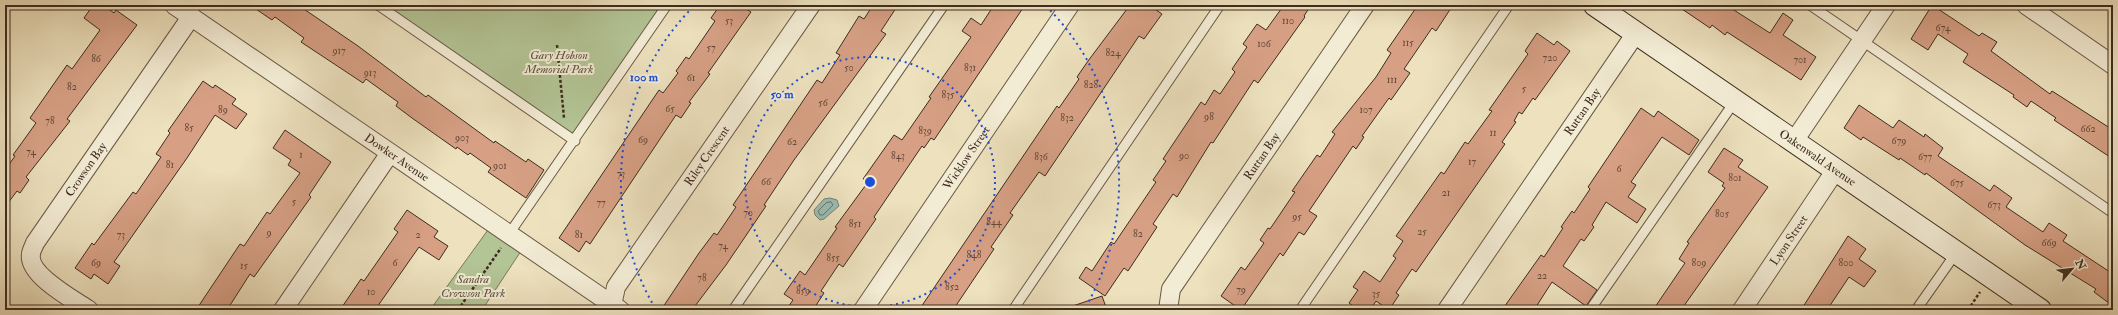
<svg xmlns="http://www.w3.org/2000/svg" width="2118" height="315" font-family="'IM FELL Double Pica',serif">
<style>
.green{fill:#b3c495;stroke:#78785a}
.water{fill:#99bdb4;stroke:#758378}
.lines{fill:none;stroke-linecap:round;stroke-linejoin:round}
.shore{stroke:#6c7469;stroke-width:1}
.building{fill:#d7a085;stroke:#3e2c1e}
.lane-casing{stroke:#6a5946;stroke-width:11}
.street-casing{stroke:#6a5946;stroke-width:20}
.secondary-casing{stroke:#3e2c1e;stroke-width:24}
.path{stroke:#3e2c1e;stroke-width:2.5;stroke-dasharray:3 2;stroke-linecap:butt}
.lane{stroke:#f3ecd5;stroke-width:9}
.street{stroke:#f3ecd5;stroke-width:18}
.secondary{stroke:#f3ecd5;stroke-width:22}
.ring{fill:none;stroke:#1d4ed8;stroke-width:2;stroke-dasharray:2 4}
.labels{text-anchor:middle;stroke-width:4;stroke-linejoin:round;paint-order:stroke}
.number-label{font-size:10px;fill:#644938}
.park-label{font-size:12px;font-style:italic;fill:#5b523c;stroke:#f3ecd5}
.street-label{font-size:12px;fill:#3e2c1e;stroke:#f3ecd5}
.centre{fill:#1d4ed8;stroke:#f3ecd5;stroke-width:2}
.ring-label{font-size:12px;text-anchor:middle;font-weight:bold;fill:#1d4ed8;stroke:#f3ecd5;stroke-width:4;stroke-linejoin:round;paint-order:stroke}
</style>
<rect width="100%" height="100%" fill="#ede1be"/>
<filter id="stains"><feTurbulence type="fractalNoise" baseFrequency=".005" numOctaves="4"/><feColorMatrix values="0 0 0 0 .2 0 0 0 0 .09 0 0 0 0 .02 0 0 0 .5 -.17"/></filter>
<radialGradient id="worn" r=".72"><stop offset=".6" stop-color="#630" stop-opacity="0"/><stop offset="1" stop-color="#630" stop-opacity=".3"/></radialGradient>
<path class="green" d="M378,5H667L575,141Z
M493,223L525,245L482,310H430Z"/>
<path class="water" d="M830,198L837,200L839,206L824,219L820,220L815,215L814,210L824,199Z"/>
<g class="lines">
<path class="shore" d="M831,202L833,205L823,215H820L818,211L826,203Z"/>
</g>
<path class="building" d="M93,5H103L114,13L116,10L137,25L67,119L70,121L26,177L29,180L20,193L17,191L5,207V170L15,156L13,155L36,123L30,118L67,65L72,69L100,30L84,18Z
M250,5H298L358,46L426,97L428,95L494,143L495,141L526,162L528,159L544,170L526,198L488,172L491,168L470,153L468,155L457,147L456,149L412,118L396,106L398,102L377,87L366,79L363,83L301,42L304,38L275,17L272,20Z
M720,5H740L751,12L708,73L710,74L689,102L691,103L681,118L676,115L590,244L586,241L579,252L559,238L659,90L663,93L678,73L676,71L686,57L689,59L715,21L711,18Z
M873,5H898L881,31L886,34L794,160L764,205L766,206L726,265L692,310H661L699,253L714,233L717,235L736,207L733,205L817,80L822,83L840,55L836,53L859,16L864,19Z
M994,5H1025L934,140L931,138L924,148L922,146L874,217L876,219L843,267L839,264L821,291L824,293L813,310H786L793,300L784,294L800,271L805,275L837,228L835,227L868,182L863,179L894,135L902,140L931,98L929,97L971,37L962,31L971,18L981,25Z
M1130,5H1149L1162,14L1144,39L1139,36L1045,176L1039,172L1010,213L1013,215L991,247L994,249L953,310H919L1057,106L1059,108L1079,79L1077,77L1088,61Z
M1284,5H1311L1304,16L1305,17L1258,83L1254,80L1213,143L1211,142L1177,197L1173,194L1153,224L1157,227L1128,271L1124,268L1105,296L1079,278L1086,267L1092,271L1111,242L1114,244L1156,182L1153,180L1166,161L1163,159L1201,102L1205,105L1214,90L1220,94L1235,72L1232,69L1247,47L1243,44L1257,24L1266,30Z
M1418,5H1453L1436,31L1432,28L1404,69L1410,73L1391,100L1389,98L1362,136L1364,137L1356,149L1353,146L1309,211L1317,216L1304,235L1299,232L1283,256L1280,253L1241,310L1221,296L1241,267L1245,270L1264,243L1260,240L1268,228L1270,229L1295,192L1292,191L1317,155L1320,157L1335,134L1332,132L1376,77L1391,53L1387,50Z
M1676,5H1726L1770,33L1783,13L1793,20L1783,35L1816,57L1801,80L1727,32L1725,35L1712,25L1710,28Z
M1932,5L1979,36L1982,33L1997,42L1991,51L2050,94L2052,91L2113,130V159L2054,120L2056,118L2031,101L2027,107L2013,97L2014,95L1963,62L1968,54L1938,34L1928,50L1911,39Z
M1537,33L1554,45L1557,41L1570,51L1535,100L1533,98L1522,114L1519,112L1514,121L1516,122L1502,142L1505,144L1416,272L1412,269L1396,293L1399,295L1389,310L1376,301L1370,310H1358L1349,303L1358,290L1353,287L1364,271L1380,282L1396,258L1393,256L1403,241L1396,236L1441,172L1444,174L1465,142L1468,144L1492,111L1489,110L1528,54L1525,51Z
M203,81L213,88L215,85L236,99L232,104L247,114L236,129L215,115L187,158L114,262L120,266L108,284L94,274L91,279L75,268L92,243L94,245L133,192L136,194L153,169L161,157L156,154L170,133L168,131Z
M1859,105L1893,128L1899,120L1924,137L1925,134L1943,148L1938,156L1990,191L1994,185L2012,198L2006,207L2043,232L2049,223L2067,235L2063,241L2113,274V306L2094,292L2096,289L2025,245L1926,173L1925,175L1900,158L1899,160L1863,137L1861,140L1844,128Z
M1641,108L1654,117L1658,111L1699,140L1689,155L1662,137L1631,182L1636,185L1628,197L1646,209L1637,223L1606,202L1592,225L1594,227L1584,241L1581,239L1563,266L1597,290L1586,306L1552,282L1534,310H1502L1541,255L1544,257L1563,228L1561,227L1572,211L1574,213L1590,189L1588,187Z
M285,130L331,162L309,195L311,197L254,277L250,274L227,310H196L240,244L244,246L267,212L270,214L300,173L288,165L291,160L273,148Z
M1724,148L1743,160L1738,167L1768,187L1681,310H1653L1685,263L1679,259L1689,243L1687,242L1725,188L1722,186L1724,183L1708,172Z
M407,210L438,231L434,237L448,246L439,260L419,247L375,310H340L361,279L364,281L398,232L394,229Z
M1848,236L1866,249L1859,259L1876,271L1864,287L1849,277L1827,310H1801Z
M1102,296L1107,310H1067V308Z"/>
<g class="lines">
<defs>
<path id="lane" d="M378,5L575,141
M1810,5L2113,213
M509,234L667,5
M733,310L944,5
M1013,310L1220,5
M1300,310L1509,5
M1590,310L1735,101
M1916,310L1956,253"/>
<g id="street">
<path id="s1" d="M174,5L620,310"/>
<path d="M2026,5L2113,65"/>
<path d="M1794,141L1886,5"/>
<path id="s2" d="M89,310C74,300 27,275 31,254C31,251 34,246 35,243L191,17"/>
<path d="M283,310L390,153"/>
<path id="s3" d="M611,310L616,287L811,5"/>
<path id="s4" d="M863,310L1070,5"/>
<path id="s5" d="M1168,310L1171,289L1365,5"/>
<path id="s6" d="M1447,310L1636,33"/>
<path id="s7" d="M1742,310L1835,171"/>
</g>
<g id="secondary">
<path id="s8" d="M1595,5L2040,310"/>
</g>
</defs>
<use href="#lane" class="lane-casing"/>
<use href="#street" class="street-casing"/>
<use href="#secondary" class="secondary-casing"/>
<path class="path" d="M557,45L564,118
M458,310L501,248
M1968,310L1980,292"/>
<use href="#lane" class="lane"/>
<use href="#street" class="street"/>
<use href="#secondary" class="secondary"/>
</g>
<g class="ring">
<circle cx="870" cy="182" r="125"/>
<path d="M655 308A249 249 0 0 1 694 6M1046 6A249 249 0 0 1 1085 308"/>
</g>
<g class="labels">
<g class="number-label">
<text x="729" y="24">53</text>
<text x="1288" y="24">110</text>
<text x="1943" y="31">674</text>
<text x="1408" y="46">115</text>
<text x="1264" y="47">106</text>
<text x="711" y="51">57</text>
<text x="339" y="54">917</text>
<text x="1113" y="56">824</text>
<text x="1550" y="61">720</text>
<text x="96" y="62">86</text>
<text x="1800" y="63">701</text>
<text x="849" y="71">50</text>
<text x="970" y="71">831</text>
<text x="370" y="76">913</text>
<text x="691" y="81">61</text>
<text x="1392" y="83">111</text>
<text x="1091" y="88">828</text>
<text x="72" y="90">82</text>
<text x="1524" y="92">5</text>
<text x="948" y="98">835</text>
<text x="823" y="106">56</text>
<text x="670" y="112">65</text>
<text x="223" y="113">89</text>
<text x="1366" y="113">107</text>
<text x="1209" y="120">98</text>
<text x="1067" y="121">832</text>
<text x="50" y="124">78</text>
<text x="189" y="131">85</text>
<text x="2088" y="132">662</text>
<text x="925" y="134">839</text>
<text x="1493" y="136">11</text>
<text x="462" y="141">903</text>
<text x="643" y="143">69</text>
<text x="1899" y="144">679</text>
<text x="792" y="145">62</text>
<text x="31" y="155">74</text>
<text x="301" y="158">1</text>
<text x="898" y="159">843</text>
<text x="1184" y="159">90</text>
<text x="1041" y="160">836</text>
<text x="1925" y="160">677</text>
<text x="1472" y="165">17</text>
<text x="170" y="168">81</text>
<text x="500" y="169">901</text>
<text x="1619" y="172">6</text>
<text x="621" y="177">73</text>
<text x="1735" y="181">801</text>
<text x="766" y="185">66</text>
<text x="1957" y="186">675</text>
<text x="1446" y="196">21</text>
<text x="294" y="205">5</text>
<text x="601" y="206">77</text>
<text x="1994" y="208">673</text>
<text x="748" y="216">70</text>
<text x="1722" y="217">805</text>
<text x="1297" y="220">95</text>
<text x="994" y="225">844</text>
<text x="855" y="227">851</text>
<text x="1422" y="235">25</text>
<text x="269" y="236">9</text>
<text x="1138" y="237">82</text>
<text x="121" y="238">73</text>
<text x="418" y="238">2</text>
<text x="579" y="238">81</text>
<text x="2049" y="246">669</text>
<text x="723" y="249">74</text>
<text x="974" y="258">848</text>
<text x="833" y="261">855</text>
<text x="96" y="266">69</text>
<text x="395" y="266">6</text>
<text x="1699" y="266">809</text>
<text x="1846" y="266">800</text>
<text x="244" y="269">15</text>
<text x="1542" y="279">22</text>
<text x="702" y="281">78</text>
<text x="952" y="290">852</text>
<text x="1241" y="293">79</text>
<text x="803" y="294">859</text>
<text x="371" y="295">10</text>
<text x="1376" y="297">35</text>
</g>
<g class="park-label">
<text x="559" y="59">Gary Hobson<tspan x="559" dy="14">Memorial Park</tspan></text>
<text x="473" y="283">Sandra<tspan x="473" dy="14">Crowson Park</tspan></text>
</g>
<g class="street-label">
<text dy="4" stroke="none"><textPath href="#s6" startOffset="240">Ruttan Bay</textPath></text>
<text dy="4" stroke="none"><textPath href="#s3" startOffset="183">Riley Crescent</textPath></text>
<text dy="4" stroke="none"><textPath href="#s5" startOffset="182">Ruttan Bay</textPath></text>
<text dy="4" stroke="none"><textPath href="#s1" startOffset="270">Dowker Avenue</textPath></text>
<text dy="4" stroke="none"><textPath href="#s4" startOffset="184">Wicklow Street</textPath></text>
<text dy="4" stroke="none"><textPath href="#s8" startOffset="270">Oakenwald Avenue</textPath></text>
<text dy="4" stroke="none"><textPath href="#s2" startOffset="185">Crowson Bay</textPath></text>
<text dy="4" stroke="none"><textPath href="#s7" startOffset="84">Lyon Street</textPath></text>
</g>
</g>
<circle cx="870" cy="182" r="6" class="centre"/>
<g class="ring-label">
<text x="644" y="81">100 m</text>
<text x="782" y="98">50 m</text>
</g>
<rect width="2118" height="315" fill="none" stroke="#ede1be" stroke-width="20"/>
<rect x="6" y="6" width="2106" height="303" fill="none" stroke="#3e2c1e" stroke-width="2"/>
<rect x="10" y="10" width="2098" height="295" fill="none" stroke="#3e2c1e"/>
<g transform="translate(2072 269) rotate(62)" stroke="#f3ecd5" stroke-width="3" paint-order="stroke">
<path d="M0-3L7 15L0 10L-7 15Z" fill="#3e2c1e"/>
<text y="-6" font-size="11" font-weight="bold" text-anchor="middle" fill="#3e2c1e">N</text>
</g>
<rect width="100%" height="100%" filter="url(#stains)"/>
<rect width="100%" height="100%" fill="url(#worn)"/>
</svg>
